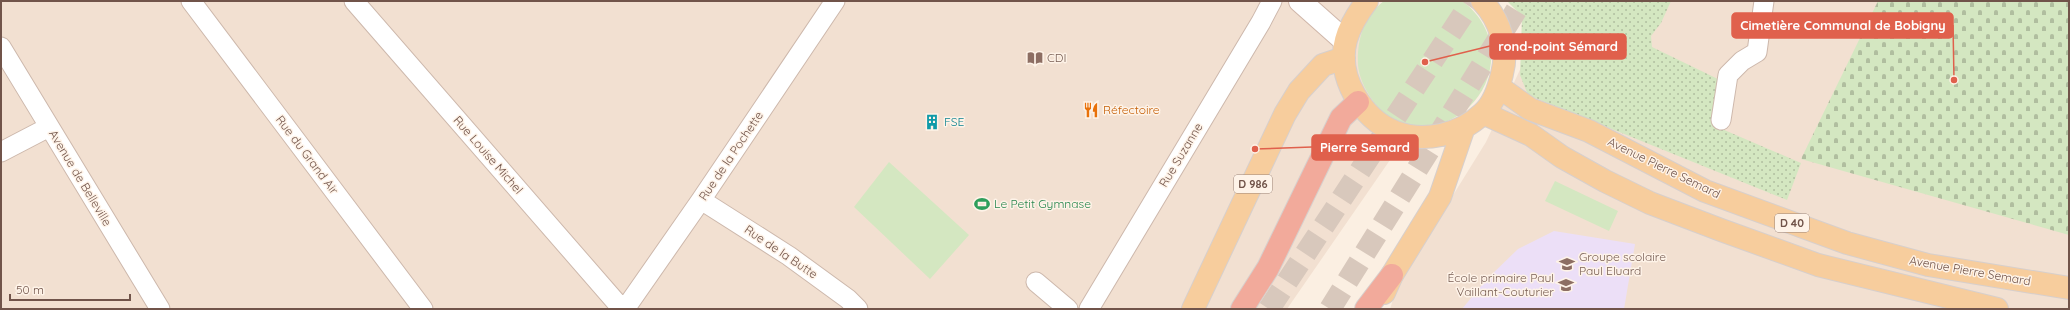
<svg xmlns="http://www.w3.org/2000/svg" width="2070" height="310" font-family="Quicksand,sans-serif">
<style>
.residential{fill:#f2e0d1}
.education{fill:#ecdff7}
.grass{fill:url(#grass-dots)}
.cemetery{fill:url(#cemetery-stones)}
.garden{fill:#d4e7c1}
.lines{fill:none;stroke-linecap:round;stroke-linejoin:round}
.motorway-tunnel{stroke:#d8c8bc;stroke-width:22;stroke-dasharray:22 11;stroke-linecap:butt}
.minor-casing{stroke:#cdb8ac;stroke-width:21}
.secondary-casing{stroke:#d0b7aa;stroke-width:24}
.primary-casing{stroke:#d7cfcc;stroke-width:24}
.motorway-casing{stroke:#d7cfcc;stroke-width:24}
.minor{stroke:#fff;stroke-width:19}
.secondary{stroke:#fff;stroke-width:22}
.primary{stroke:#f7cd9d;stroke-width:22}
.motorway{stroke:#f2aa9b;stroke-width:22}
.labels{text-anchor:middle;stroke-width:3;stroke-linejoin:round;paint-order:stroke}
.shield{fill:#fef3e8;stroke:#9b8479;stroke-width:1}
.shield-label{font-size:11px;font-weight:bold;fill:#71544a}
.education-label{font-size:12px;fill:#785e54;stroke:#fef3e8;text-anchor:start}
.food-label{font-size:12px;fill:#c56008;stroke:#fef3e8;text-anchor:start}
.culture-label{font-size:12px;fill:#0d838f;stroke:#fef3e8;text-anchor:start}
.street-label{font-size:12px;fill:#71544a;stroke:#fef3e8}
.leisure-label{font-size:12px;fill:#27864d;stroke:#fef3e8;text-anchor:start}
.leader{fill:none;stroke:#e0604c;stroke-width:1.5}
.callout-dot{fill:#e0604c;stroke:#fef3e8;stroke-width:1.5}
.callout{fill:#e0604c;stroke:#e0604c;stroke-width:1.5}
.callout-label{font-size:13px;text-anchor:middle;font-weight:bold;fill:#fff}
</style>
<defs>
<pattern id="grass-dots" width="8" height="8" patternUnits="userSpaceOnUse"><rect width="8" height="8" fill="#d4e7c1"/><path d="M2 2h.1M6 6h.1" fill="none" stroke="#b0be9f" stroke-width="1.8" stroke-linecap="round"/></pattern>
<pattern id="cemetery-stones" width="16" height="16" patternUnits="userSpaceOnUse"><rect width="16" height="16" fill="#d4e7c1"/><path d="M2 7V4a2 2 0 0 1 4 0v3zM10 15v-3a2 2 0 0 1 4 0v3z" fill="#b0be9f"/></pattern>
</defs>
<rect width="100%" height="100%" fill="#fbefe2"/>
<path class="residential" d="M1,1H1368L1437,92L1287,309H1Z
M1555,1H2069V309H1390L1398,284L1486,142L1542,23Z"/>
<path class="education" d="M1554,231L1635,244L1624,309H1462L1486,280L1518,249Z"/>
<path class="grass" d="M1507,1H1671L1661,23L1651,36L1652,47L1722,81L1715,126L1801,163L1787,200L1528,95L1520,75L1522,16Z"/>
<path class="cemetery" d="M1878,1H2069V235L1801,159Z"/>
<path class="garden" d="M1384,1H1462C1477,11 1490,31 1491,49C1497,119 1404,159 1368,93C1363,85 1359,75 1358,65C1357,41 1363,16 1384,1Z
M889,162L969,235L930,279L854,207Z
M1555,181L1618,211L1609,231L1545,201Z"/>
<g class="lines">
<path class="motorway-tunnel" d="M1269,309L1472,1
M1330,309L1522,1"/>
<defs>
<path id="minor" d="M191,1L423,309
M354,1L622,309
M1,47L160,309
M1721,120L1728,75L1742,61L1757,52L1764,1
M1,152L49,127
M701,200L789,256L848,299L858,309
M1036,282L1068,309
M625,309L701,200L835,1
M1089,309L1261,22L1272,1"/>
<path id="secondary" d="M1300,1L1345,41"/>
<path id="primary" d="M1367,1C1358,13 1350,25 1346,40C1336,76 1362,119 1395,132C1424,143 1460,135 1482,114C1493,105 1499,87 1502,74C1509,48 1500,20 1482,1
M1499,87L1530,109L1589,131L1705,191L1847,243L1928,265L2069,288
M1483,113L1531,135L1562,157L1605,181L1650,203L1721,230L1818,265L1997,309
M1384,293L1392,275L1440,197L1464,127
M1193,309L1285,114L1299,91L1323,65L1344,58"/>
<path id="motorway" d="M1242,309L1268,268L1341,118L1358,102
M1366,309L1392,275"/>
</defs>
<use href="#minor" class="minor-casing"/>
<use href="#secondary" class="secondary-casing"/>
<use href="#primary" class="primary-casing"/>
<use href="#motorway" class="motorway-casing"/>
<use href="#minor" class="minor"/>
<use href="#secondary" class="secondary"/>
<use href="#primary" class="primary"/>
<use href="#motorway" class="motorway"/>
</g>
<defs>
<symbol id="library-bare" viewBox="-9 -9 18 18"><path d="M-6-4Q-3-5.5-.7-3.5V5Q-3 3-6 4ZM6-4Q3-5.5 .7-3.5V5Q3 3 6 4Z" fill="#8d6e63" stroke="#fef3e8" stroke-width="2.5" paint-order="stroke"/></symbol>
<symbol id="restaurant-bare" viewBox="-9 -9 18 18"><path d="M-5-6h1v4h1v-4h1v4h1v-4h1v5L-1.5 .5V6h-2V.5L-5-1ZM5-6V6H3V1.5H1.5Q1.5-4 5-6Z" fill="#e8710a" stroke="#fef3e8" stroke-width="2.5" paint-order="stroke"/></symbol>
<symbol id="building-bare" viewBox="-9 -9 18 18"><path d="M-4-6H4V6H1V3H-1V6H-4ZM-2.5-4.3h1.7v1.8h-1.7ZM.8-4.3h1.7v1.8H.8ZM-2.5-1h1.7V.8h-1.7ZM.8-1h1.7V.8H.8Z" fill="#0f9aa8" stroke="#fef3e8" stroke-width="2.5" paint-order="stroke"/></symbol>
<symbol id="stadium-bare" viewBox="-9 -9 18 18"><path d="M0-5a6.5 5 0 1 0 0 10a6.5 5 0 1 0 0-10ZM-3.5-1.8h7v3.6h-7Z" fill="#2e9e5b" stroke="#fef3e8" stroke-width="2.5" paint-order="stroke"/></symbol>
<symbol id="school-bare" viewBox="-9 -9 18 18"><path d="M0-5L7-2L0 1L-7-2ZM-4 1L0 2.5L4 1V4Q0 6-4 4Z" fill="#8d6e63" stroke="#fef3e8" stroke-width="2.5" paint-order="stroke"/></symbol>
</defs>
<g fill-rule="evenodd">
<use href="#library-bare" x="1024" y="47" width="22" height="22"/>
<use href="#restaurant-bare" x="1080" y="99" width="22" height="22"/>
<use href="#building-bare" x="921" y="111" width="22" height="22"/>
<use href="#stadium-bare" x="971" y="193" width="22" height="22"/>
<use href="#school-bare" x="1556" y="253" width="22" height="22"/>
<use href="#school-bare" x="1555" y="274" width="22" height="22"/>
</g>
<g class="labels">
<g class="shield">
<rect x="1234" y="175" width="38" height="18" rx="3"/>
<rect x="1775" y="214" width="34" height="18" rx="3"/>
</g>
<g class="shield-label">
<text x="1253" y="188">D 986</text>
<text x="1792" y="227">D 40</text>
</g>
<g class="education-label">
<text x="1047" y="62">CDI</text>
<text x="1579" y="261">Groupe scolaire<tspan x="1579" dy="14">Paul Eluard</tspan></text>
<text x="1554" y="282" text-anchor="end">École primaire Paul<tspan x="1554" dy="14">Vaillant-Couturier</tspan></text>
</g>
<g class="food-label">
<text x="1103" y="114">Réfectoire</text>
</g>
<g class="culture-label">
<text x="944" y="126">FSE</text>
</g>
<g class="street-label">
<text transform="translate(307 155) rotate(53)" y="4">Rue du Grand Air</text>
<text transform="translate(488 155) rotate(49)" y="4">Rue Louise Michel</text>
<text transform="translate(1181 155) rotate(-59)" y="4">Rue Suzanne</text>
<text transform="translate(731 156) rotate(-56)" y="4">Rue de la Pochette</text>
<text transform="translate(1664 168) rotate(26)" y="4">Avenue Pierre Semard</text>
<text transform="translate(80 178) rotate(59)" y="4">Avenue de Belleville</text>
<text transform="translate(781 252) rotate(34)" y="4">Rue de la Butte</text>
<text transform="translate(1970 271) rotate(10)" y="4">Avenue Pierre Semard</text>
</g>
<g class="leisure-label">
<text x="994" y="208">Le Petit Gymnase</text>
</g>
</g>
<path class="leader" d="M1954 80L1953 25M1425 62L1490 46M1255 149L1312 147"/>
<g class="callout-dot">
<circle cx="1954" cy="80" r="4"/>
<circle cx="1425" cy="62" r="4"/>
<circle cx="1255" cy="149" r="4"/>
</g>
<g class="callout">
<rect x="1732" y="13" width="221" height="25" rx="4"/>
<rect x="1490" y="34" width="136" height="25" rx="4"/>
<rect x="1312" y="135" width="106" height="25" rx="4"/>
</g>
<g class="callout-label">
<text x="1843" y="30">Cimetière Communal de Bobigny</text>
<text x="1558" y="51">rond-point Sémard</text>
<text x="1365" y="152">Pierre Semard</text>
</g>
<rect width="2070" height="310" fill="none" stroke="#71544a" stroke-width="4"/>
<path d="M10 294v6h120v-6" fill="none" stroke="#71544a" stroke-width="2"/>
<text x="16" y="294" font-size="12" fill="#71544a" stroke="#fef3e8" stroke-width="3" paint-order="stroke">50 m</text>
</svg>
